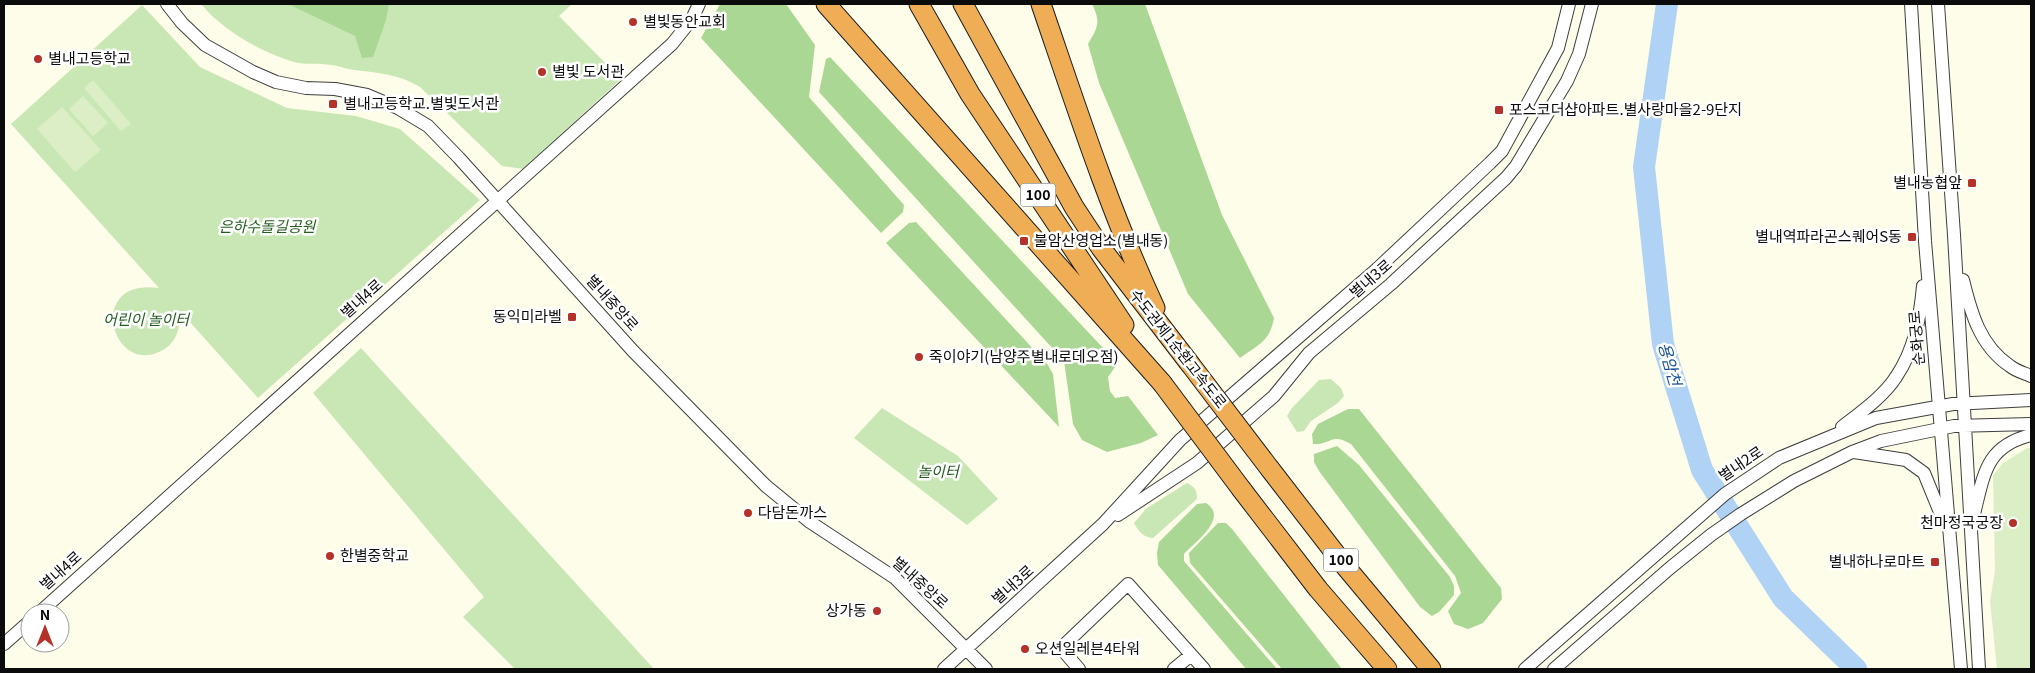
<svg xmlns="http://www.w3.org/2000/svg" width="2035" height="673" font-family="Georgia,'Noto Sans KR',serif">
<style>
.green{fill:#c9e7b5}
.forest{fill:#abd795}
.pitch{fill:#dceec6}
.lines{fill:none;stroke-linecap:round;stroke-linejoin:round}
.river{stroke:#b0d2f4;stroke-width:22}
.minor-casing{stroke:#3e3e3e;stroke-width:14}
.highway-casing{stroke:#1c1c1c;stroke-width:21}
.minor{stroke:#fff;stroke-width:12}
.highway{stroke:#efae56;stroke-width:19}
.highway-bridge-casing{stroke:#1c1c1c;stroke-width:21;stroke-linecap:butt}
.highway-bridge{stroke:#efae56;stroke-width:19}
.poi-dot{fill:#b53228;stroke:#fff;stroke-width:2}
.labels{text-anchor:middle;stroke-width:5;stroke-linejoin:round;paint-order:stroke}
.shield{fill:#fff;stroke:#545454;stroke-width:1}
.shield-label{font-size:14px;font-weight:bold;fill:#0b0b0b}
.poi-label{font-size:15px;fill:#0b0b0b;stroke:#fff;text-anchor:start}
.park-label{font-size:15px;font-style:italic;fill:#245f1e;stroke:#fff}
.street-label{font-size:15px;fill:#0b0b0b;stroke:#fff}
.water-label{font-size:16px;font-style:italic;fill:#195297;stroke:#fff}
</style>
<rect width="100%" height="100%" fill="#fefde9"/>
<path class="green" d="M201,4H572L559,16L621,79L523,169L502,166L420,87C399,74 378,73 354,70C346,69 339,66 332,65C319,63 305,65 294,62C262,53 221,29 201,4Z
M142,5L200,67L287,108L356,116L400,129L480,200L258,398L180,311C180,327 178,341 163,350C112,379 84,277 159,288L11,124Z
M361,348L654,669H515L463,617L484,597L313,393Z
M1331,379L1341,388L1344,396L1338,403L1311,421L1304,431L1297,432L1287,416L1292,408L1319,380Z
M882,408L958,456L998,499L967,525L854,438Z
M1187,483C1195,487 1197,490 1197,499L1153,538C1143,537 1139,532 1134,523L1147,508Z"/>
<path class="forest" d="M288,4H389L386,20L373,57L362,58L355,36Z
M720,4H786L815,45L809,97L904,205L903,212L881,233L701,38Z
M1092,4H1145L1222,215L1274,318C1270,341 1258,345 1240,358L1188,294L1099,83L1088,44C1098,27 1101,22 1092,4Z
M830,57L1104,349L1115,367L1108,377L1110,391L1115,398L1128,396L1158,435L1141,443L1107,452L1082,440L1073,424L1064,361L819,92L826,59Z
M916,222L1048,365L1053,374L1059,427L886,243L909,223Z
M1348,409H1359L1501,588L1502,599L1483,623L1468,629L1454,624L1448,611L1461,593L1455,576L1351,444C1330,432 1332,445 1313,444L1312,434L1318,424Z
M1337,446L1359,465L1450,577L1454,586V595L1439,612L1432,616L1420,607L1319,471L1314,462V454Z
M1206,503C1229,518 1196,541 1184,554V561L1277,669H1246L1158,565L1157,553L1159,542L1197,504Z
M1218,523H1226L1232,529L1342,669H1282L1190,563L1189,553Z"/>
<path class="pitch" d="M93,80L131,124L121,131L84,88Z
M83,96L108,123L93,136L69,109Z
M62,107L101,150L75,172L37,129Z
M2027,448H2031V669H1997L1990,601L1995,571L1993,475L2003,463Z"/>
<g class="lines">
<path class="river" d="M1667,4L1644,167L1663,344L1702,470L1783,598L1856,669"/>
<defs>
<path id="minor" d="M167,4L182,23L205,45L253,72L276,82L306,88L335,89L367,95L398,108L428,126L459,158L633,351L766,486L810,522L895,578L986,669
M1911,4L1925,241L1961,669
M1938,4L1954,235L1979,669
M1963,280C1971,313 1980,346 2010,366C2016,371 2024,373 2031,376
M1842,427C1860,413 1884,396 1896,377C1915,349 1920,318 1923,286
M1854,452L1906,460L1924,473L1944,522
M1974,514C1984,474 1986,446 2031,435
M1118,515L1197,463L1274,396L1309,353L1391,284L1506,178L1516,166L1567,81L1579,54L1592,4
M39,613L672,44L692,19L699,4
M4,644L30,621
M944,669L1103,524L1180,440L1377,269L1490,163L1502,151L1558,48L1569,4
M1079,669L1061,648L1128,584L1204,669
M1174,669L1191,655
M1525,669L1725,494L1779,458L1876,418L1953,404L2031,400
M1554,669L1670,568L1711,535L1741,514L1794,481L1852,452L1881,441L1954,426L2031,424"/>
<path id="highway" d="M826,4L1162,383
M919,4L970,94L1124,325
M963,4L1074,207L1101,248L1190,364
M1041,4C1076,106 1109,209 1155,308
M1270,469L1345,566L1431,669
M1242,490L1318,589L1387,669"/>
</defs>
<use href="#minor" class="minor-casing"/>
<use href="#highway" class="highway-casing"/>
<use href="#minor" class="minor"/>
<use href="#highway" class="highway"/>
<defs>
<path id="highway-bridge" d="M1190,364L1270,469
M1162,383L1242,490"/>
</defs>
<use href="#highway-bridge" class="highway-bridge-casing"/>
<use href="#highway-bridge" class="highway-bridge"/>
</g>
<g class="poi-dot">
<circle cx="633" cy="22" r="5"/>
<circle cx="38" cy="59" r="5"/>
<circle cx="542" cy="72" r="5"/>
<rect x="328" y="99" width="10" height="10" rx="2.5"/>
<rect x="1494" y="105" width="10" height="10" rx="2.5"/>
<rect x="1967" y="178" width="10" height="10" rx="2.5"/>
<rect x="1907" y="232" width="10" height="10" rx="2.5"/>
<rect x="1019" y="236" width="10" height="10" rx="2.5"/>
<rect x="567" y="312" width="10" height="10" rx="2.5"/>
<circle cx="919" cy="357" r="5"/>
<circle cx="748" cy="513" r="5"/>
<circle cx="2013" cy="523" r="5"/>
<circle cx="330" cy="556" r="5"/>
<rect x="1930" y="557" width="10" height="10" rx="2.5"/>
<circle cx="877" cy="611" r="5"/>
<circle cx="1025" cy="649" r="5"/>
</g>
<g class="labels">
<g class="shield">
<rect x="1020.5" y="183.5" width="35" height="23" rx="4"/>
<rect x="1323.5" y="548.5" width="35" height="23" rx="4"/>
</g>
<g class="shield-label">
<text x="1038" y="200">100</text>
<text x="1341" y="565">100</text>
</g>
<g class="poi-label">
<text x="643" y="27">별빛동안교회</text>
<text x="48" y="64">별내고등학교</text>
<text x="552" y="77">별빛 도서관</text>
<text x="343" y="109">별내고등학교.별빛도서관</text>
<text x="1509" y="115">포스코더샵아파트.별사랑마을2-9단지</text>
<text x="1962" y="188" text-anchor="end">별내농협앞</text>
<text x="1902" y="242" text-anchor="end">별내역파라곤스퀘어S동</text>
<text x="1034" y="246">불암산영업소(별내동)</text>
<text x="562" y="322" text-anchor="end">동익미라벨</text>
<text x="929" y="362">죽이야기(남양주별내로데오점)</text>
<text x="758" y="518">다담돈까스</text>
<text x="2003" y="528" text-anchor="end">천마정국궁장</text>
<text x="340" y="561">한별중학교</text>
<text x="1925" y="567" text-anchor="end">별내하나로마트</text>
<text x="867" y="616" text-anchor="end">상가동</text>
<text x="1035" y="654">오션일레븐4타워</text>
</g>
<g class="park-label">
<text x="267" y="232">은하수돌길공원</text>
<text x="146" y="325">어린이 놀이터</text>
<text x="938" y="477">놀이터</text>
</g>
<g class="street-label">
<text transform="translate(1371 279) rotate(-41)" y="5">별내3로</text>
<text transform="translate(362 299) rotate(-42)" y="5">별내4로</text>
<text transform="translate(612 303) rotate(48)" y="5">별내중앙로</text>
<text transform="translate(1917 338) rotate(-95)" y="5">순화궁로</text>
<text transform="translate(1178 349) rotate(52)" y="5">수도권제1순환고속도로</text>
<text transform="translate(1741 464) rotate(-34)" y="5">별내2로</text>
<text transform="translate(61 571) rotate(-42)" y="5">별내4로</text>
<text transform="translate(920 583) rotate(42)" y="5">별내중앙로</text>
<text transform="translate(1013 585) rotate(-42)" y="5">별내3로</text>
</g>
<g class="water-label">
<text transform="translate(1670 364) rotate(74)" y="6">용암천</text>
</g>
</g>
<rect width="2035" height="673" fill="none" stroke="#0b0b0b" stroke-width="10"/>
<g transform="translate(45 628)"><circle r="24" fill="#ffffff" stroke="#9d9d9d"/>
<path d="M0-4L9 19L0 12L-9 19Z" fill="#b53228"/>
<text y="-8" font-size="14" font-weight="bold" text-anchor="middle" fill="#0b0b0b">N</text>
</g>
</svg>
